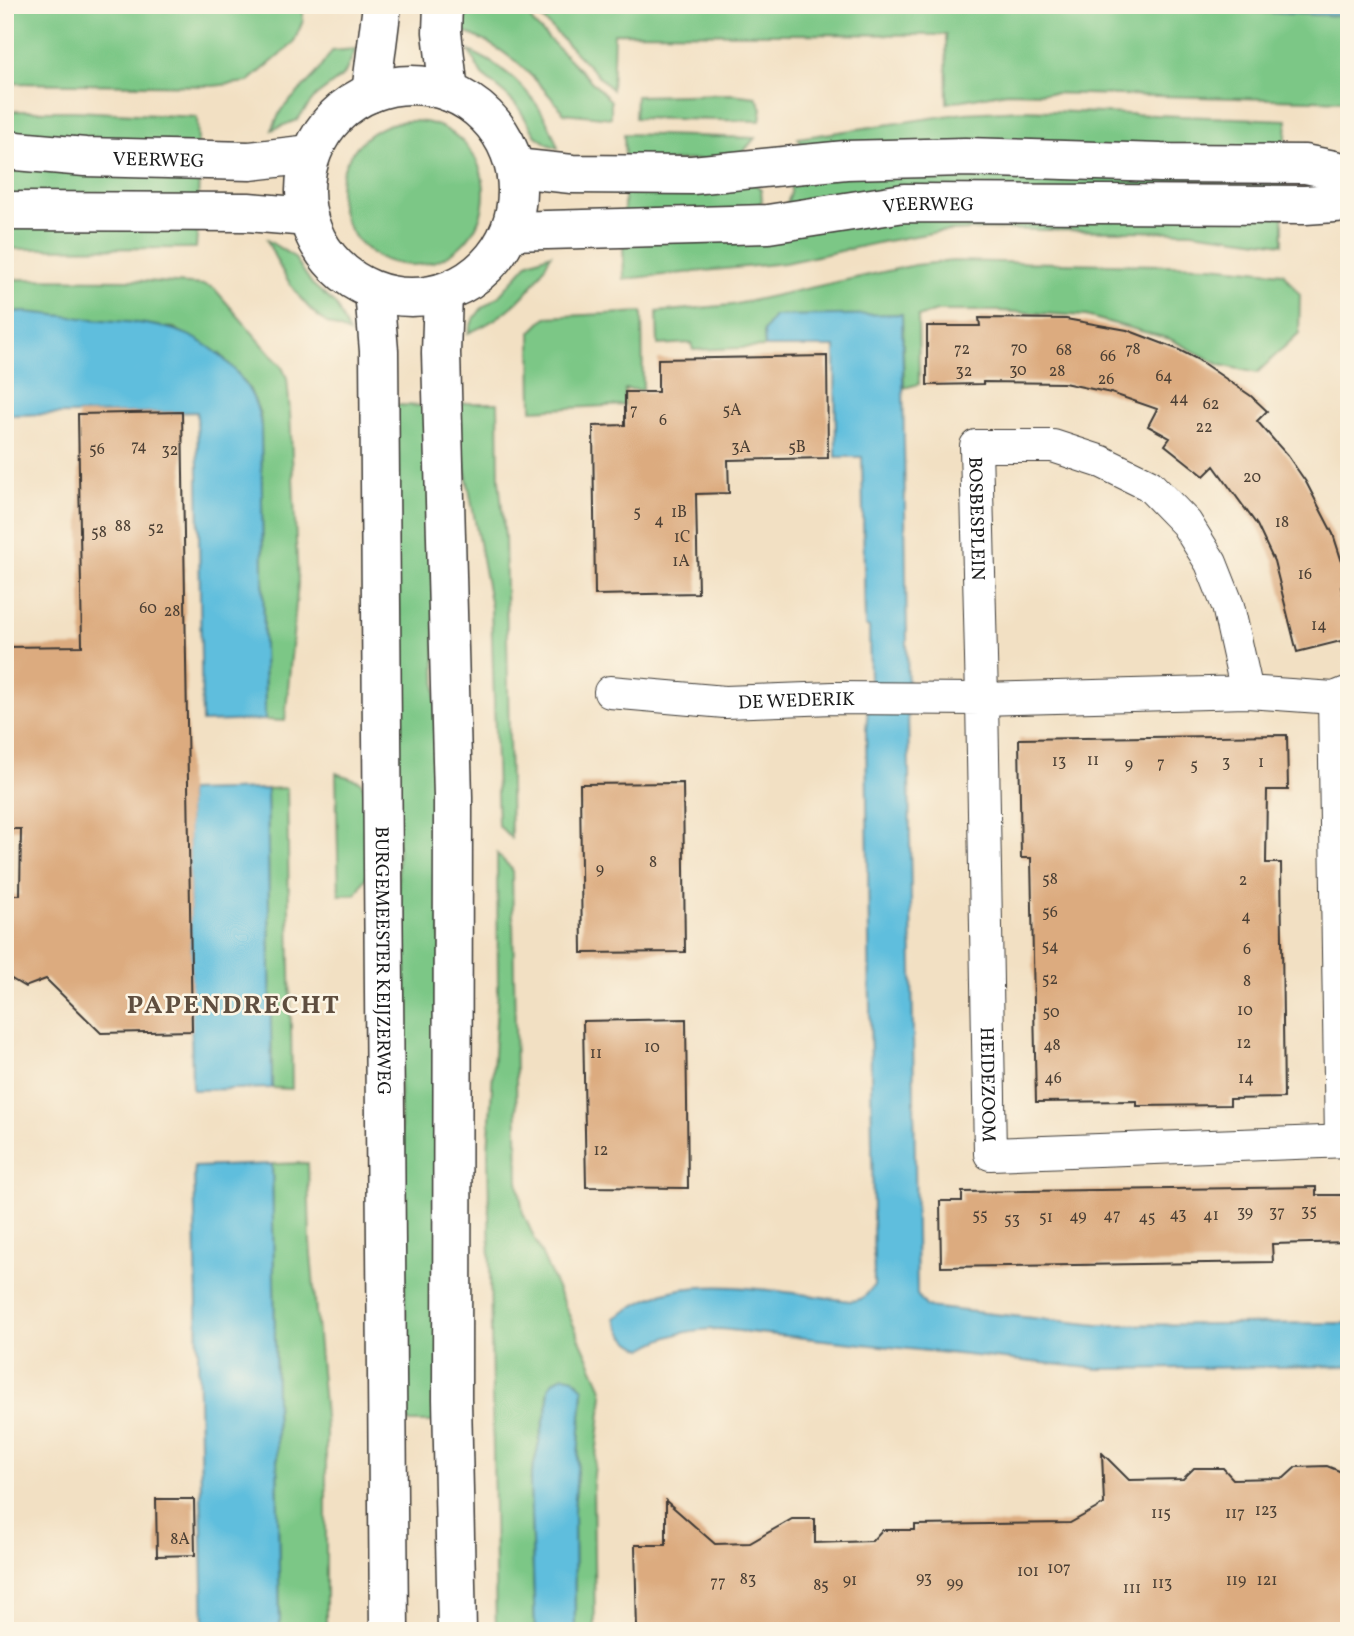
<svg xmlns="http://www.w3.org/2000/svg" width="1354" height="1636" font-family="Vollkorn,serif">
<style>
.green{fill:#7bc786;stroke:#4c7251;stroke-width:2}
.water{fill:#5fbedd;stroke:#3e6d7c;stroke-width:2}
.building{fill:#dcab7f}
.lines{fill:none;stroke-linecap:round;stroke-linejoin:round}
.minor-casing{stroke:#3c3935;stroke-width:34}
.tertiary-casing{stroke:#3c3935;stroke-width:41}
.secondary-casing{stroke:#3c3935;stroke-width:41}
.minor{stroke:#fff;stroke-width:32}
.tertiary{stroke:#fff;stroke-width:38}
.secondary{stroke:#fff;stroke-width:38}
.labels{text-anchor:middle;stroke-width:5;stroke-linejoin:round;paint-order:stroke}
.number-label{font-size:16px;fill:#4c4035}
.street-label{font-size:19px;fill:#1c1c1c;stroke:#fcf5e5}
.district-label{font-size:26px;font-weight:bold;letter-spacing:2px;fill:#5f4e3f;stroke:#fcf5e5}
</style>
<rect width="100%" height="100%" fill="#fcf5e5"/>
<filter id="ink" filterUnits="userSpaceOnUse"><feTurbulence type="fractalNoise" baseFrequency=".0143" numOctaves="2"/><feDisplacementMap in="SourceGraphic" scale="14" xChannelSelector="R" yChannelSelector="G"/><feConvolveMatrix kernelMatrix="1 2 1 2 8 2 1 2 1" color-interpolation-filters="sRGB"/></filter>
<filter id="wash" filterUnits="userSpaceOnUse"><feTurbulence type="fractalNoise" baseFrequency=".00686" numOctaves="4" result="noise"/><feDisplacementMap in="SourceGraphic" scale="28" xChannelSelector="R" yChannelSelector="G"/><feGaussianBlur stdDeviation="1.57" result="paint"/><feColorMatrix in="noise" values="0 0 0 0 0 0 0 0 0 0 0 0 0 0 0 0 0 1.4 0 .05"/><feComposite in="paint" operator="in"/></filter>
<g filter="url(#wash)">
<rect width="100%" height="100%" fill="#f2e0c3"/>
<path class="green" d="M5,5H303V21L293,44L248,82L213,86L5,83Z
M456,5H523L533,23L611,101V118L564,113C532,73 504,44 455,29Z
M533,5H1084L1349,16V101L1007,92L947,103L946,35L614,33L612,90L533,9Z
M356,49L344,75L316,96L297,120L272,130L281,110L316,74L332,51Z
M469,51C512,69 544,103 558,148L549,145L536,136L518,107L501,90L482,75Z
M732,94L756,97L762,108L760,121L635,118L636,96Z
M1023,110L1287,120L1285,151L804,149L798,138L964,113Z
M5,111H74L197,117L198,145L5,139Z
M340 193a72 72 0 1 1 144 0a72 72 0 1 1-144 0Z
M624,134L755,138L739,157L625,164Z
M5,162L199,175L198,200L5,197Z
M1284,172V193L785,208L791,193V178L811,174Z
M756,184L761,190L762,201L752,212L624,217V187Z
M1283,215V244L1192,232L986,229L937,232L882,242L785,263L624,279L623,242L873,218Z
M5,219L198,223L196,248L5,249Z
M267,240L294,257L312,284L336,305L349,333C341,329 331,326 324,321C298,302 279,268 267,240Z
M551,254C534,292 507,317 468,333L473,320L482,308L499,296L529,262Z
M953,261L1211,266L1283,273L1300,295L1299,333L1257,373L1220,365L1170,339L1086,316L1000,311H937L918,317L919,384L904,388L902,314L764,331L765,347L693,350L691,343L658,345L657,312L732,305L915,265Z
M5,279L130,280L205,285L214,288L282,367L287,378L290,413L298,583L285,721L265,720L261,428L260,414L249,388L221,355L174,328L5,311Z
M642,312L643,390L625,389L624,405L532,410L531,332L546,317Z
M453,403H498L499,479L505,537L511,838L498,825L491,607Z
M395,405L430,406L442,1002L438,1422H408L399,1059Z
M336,773L360,781L369,795L372,867L356,894L339,895Z
M287,788L292,1089L272,1088L267,789Z
M497,854L512,869L518,1181L523,1213L601,1386L603,1395L593,1483L595,1631H575L574,1511L583,1390L574,1378L548,1393L549,1399L530,1482L535,1631H496L488,1152L498,988Z
M308,1163L310,1242L326,1429V1631H280L272,1164Z"/>
<path class="water" d="M1084,5H1349V16Z
M5,311C34,312 63,316 92,319C153,325 195,322 238,374C251,391 259,406 261,427L265,720L202,722L197,412L5,415Z
M902,314L917,1295L927,1307L1099,1325L1349,1323V1366L1099,1369L720,1329C692,1329 667,1334 643,1349C627,1342 621,1334 615,1318C629,1309 642,1300 658,1295C710,1276 794,1294 850,1301C863,1300 867,1295 874,1285L866,731L870,681L869,628L865,626L862,457H836L835,347H765L764,331L774,316Z
M267,789L272,1088L192,1090L188,791Z
M272,1164L280,1631H204L194,1167Z
M564,1376L574,1378L583,1389L574,1511L575,1631H535L530,1482L549,1399C547,1386 552,1380 564,1376Z"/>
<g id="blocks">
<path class="building" d="M979,318L1066,319L1127,330L1177,349L1197,359L1251,396L1267,411L1257,421L1288,456L1306,482L1333,534L1349,584L1341,587L1349,617V639L1297,652L1274,561L1257,525L1214,466L1204,476L1165,445L1170,438L1148,426L1157,409L1111,393L1064,383L983,382V384L927,385V326H980Z
M827,356L828,458L728,460L729,493L696,494L698,593L595,595L593,426L625,425V392H658V359Z
M182,412L192,1031L101,1033L46,979L25,987L5,975V895H20L21,829H5V647L82,646L78,414Z
M1287,735L1288,790H1267L1266,863H1281L1284,1098L1230,1099V1105L1137,1106V1101L1036,1102L1031,858H1021L1019,739Z
M683,783L685,952L582,953L580,784Z
M686,1019L688,1188L586,1187L583,1021Z
M1316,1187V1195H1349V1242L1272,1244L1273,1262L941,1267L940,1201H962V1192Z
M1102,1453L1129,1480L1183,1479L1194,1468H1223L1233,1479L1284,1478L1296,1467L1327,1466L1349,1475V1630L637,1631L635,1545H666V1501L715,1544L750,1543L792,1519H815V1543L872,1541L882,1530H915V1525L1070,1523L1104,1504Z
M156,1499H194L195,1555L157,1556Z"/>
</g>
</g>
<g filter="url(#ink)">
<use href="#blocks" fill-opacity="0" stroke="#3c3935" stroke-width="2"/>
<g class="lines">
<defs>
<g id="minor">
<path id="s1" d="M610,692L725,702L833,698L982,699L990,1154L1349,1141"/>
<path id="s2" d="M1247,692L1228,606L1211,563L1186,523L1149,485L1102,462L1053,446H976L982,699L1247,692L1334,698L1349,692"/>
<path d="M1334,698L1341,1141"/>
</g>
<g id="tertiary">
<path id="s3" d="M5,150L85,157L250,161L311,154"/>
<path d="M515,168L572,174L692,175L846,160L965,157L1161,163L1305,164L1349,173"/>
<path d="M5,211L248,212L308,217"/>
<path id="s4" d="M510,231L768,224L904,203L1305,205L1349,202"/>
</g>
<g id="secondary">
<path d="M443,5L442,32L449,92"/>
<circle cx="411" cy="191" r="106"/>
<path d="M371,93L382,5"/>
<path id="s5" d="M374,291L379,351L389,1631"/>
<path d="M443,293L441,353L453,797L452,1399L457,1631"/>
</g>
</defs>
<use href="#minor" class="minor-casing"/>
<use href="#tertiary" class="tertiary-casing"/>
<use href="#secondary" class="secondary-casing"/>
<use href="#minor" class="minor"/>
<use href="#tertiary" class="tertiary"/>
<use href="#secondary" class="secondary"/>
</g>
</g>
<g class="labels">
<g class="number-label">
<text x="1019" y="353">70</text>
<text x="962" y="354">72</text>
<text x="1133" y="354">78</text>
<text x="1064" y="355">68</text>
<text x="1108" y="361">66</text>
<text x="1018" y="375">30</text>
<text x="964" y="376">32</text>
<text x="1057" y="376">28</text>
<text x="1164" y="381">64</text>
<text x="1106" y="384">26</text>
<text x="1179" y="403">44</text>
<text x="1211" y="409">62</text>
<text x="634" y="415">7</text>
<text x="732" y="415">5A</text>
<text x="663" y="425">6</text>
<text x="1204" y="432">22</text>
<text x="139" y="451">74</text>
<text x="741" y="452">3A</text>
<text x="797" y="452">5B</text>
<text x="97" y="454">56</text>
<text x="170" y="455">32</text>
<text x="1252" y="482">20</text>
<text x="637" y="517">5</text>
<text x="679" y="517">1B</text>
<text x="659" y="525">4</text>
<text x="1282" y="527">18</text>
<text x="123" y="531">88</text>
<text x="156" y="533">52</text>
<text x="99" y="537">58</text>
<text x="682" y="542">1C</text>
<text x="681" y="566">1A</text>
<text x="1305" y="579">16</text>
<text x="148" y="613">60</text>
<text x="172" y="616">28</text>
<text x="1319" y="630">14</text>
<text x="1093" y="765">11</text>
<text x="1059" y="766">13</text>
<text x="1226" y="767">3</text>
<text x="1261" y="767">1</text>
<text x="1161" y="768">7</text>
<text x="1129" y="769">9</text>
<text x="1194" y="770">5</text>
<text x="653" y="867">8</text>
<text x="600" y="874">9</text>
<text x="1050" y="884">58</text>
<text x="1243" y="885">2</text>
<text x="1050" y="917">56</text>
<text x="1246" y="921">4</text>
<text x="1050" y="951">54</text>
<text x="1247" y="954">6</text>
<text x="1050" y="984">52</text>
<text x="1247" y="986">8</text>
<text x="1245" y="1015">10</text>
<text x="1051" y="1017">50</text>
<text x="1244" y="1048">12</text>
<text x="1052" y="1050">48</text>
<text x="652" y="1052">10</text>
<text x="596" y="1058">11</text>
<text x="1053" y="1083">46</text>
<text x="1246" y="1083">14</text>
<text x="601" y="1155">12</text>
<text x="1309" y="1216">35</text>
<text x="1245" y="1217">39</text>
<text x="1277" y="1217">37</text>
<text x="1178" y="1219">43</text>
<text x="980" y="1220">55</text>
<text x="1112" y="1220">47</text>
<text x="1211" y="1220">41</text>
<text x="1078" y="1221">49</text>
<text x="1046" y="1222">51</text>
<text x="1147" y="1222">45</text>
<text x="1012" y="1224">53</text>
<text x="1266" y="1515">123</text>
<text x="1161" y="1518">115</text>
<text x="1235" y="1518">117</text>
<text x="180" y="1544">8A</text>
<text x="1059" y="1573">107</text>
<text x="1028" y="1576">101</text>
<text x="924" y="1583">93</text>
<text x="748" y="1584">83</text>
<text x="850" y="1585">91</text>
<text x="1236" y="1585">119</text>
<text x="1267" y="1585">121</text>
<text x="718" y="1587">77</text>
<text x="955" y="1588">99</text>
<text x="1162" y="1588">113</text>
<text x="821" y="1590">85</text>
<text x="1132" y="1593">111</text>
</g>
<g class="street-label">
<text dy="7" stroke="none"><textPath href="#s3" startOffset="154">VEERWEG</textPath></text>
<text dy="7" stroke="none"><textPath href="#s4" startOffset="420">VEERWEG</textPath></text>
<text dy="7" stroke="none"><textPath href="#s2" startOffset="488">BOSBESPLEIN</textPath></text>
<text dy="7" stroke="none"><textPath href="#s1" startOffset="187">DE WEDERIK</textPath></text>
<text dy="7" stroke="none"><textPath href="#s5" startOffset="670">BURGEMEESTER KEIJZERWEG</textPath></text>
<text dy="7" stroke="none"><textPath href="#s1" startOffset="758">HEIDEZOOM</textPath></text>
</g>
<g class="district-label">
<text x="234" y="1013">PAPENDRECHT</text>
</g>
</g>
<rect width="1354" height="1636" fill="none" stroke="#fcf5e5" stroke-width="28"/>
</svg>
